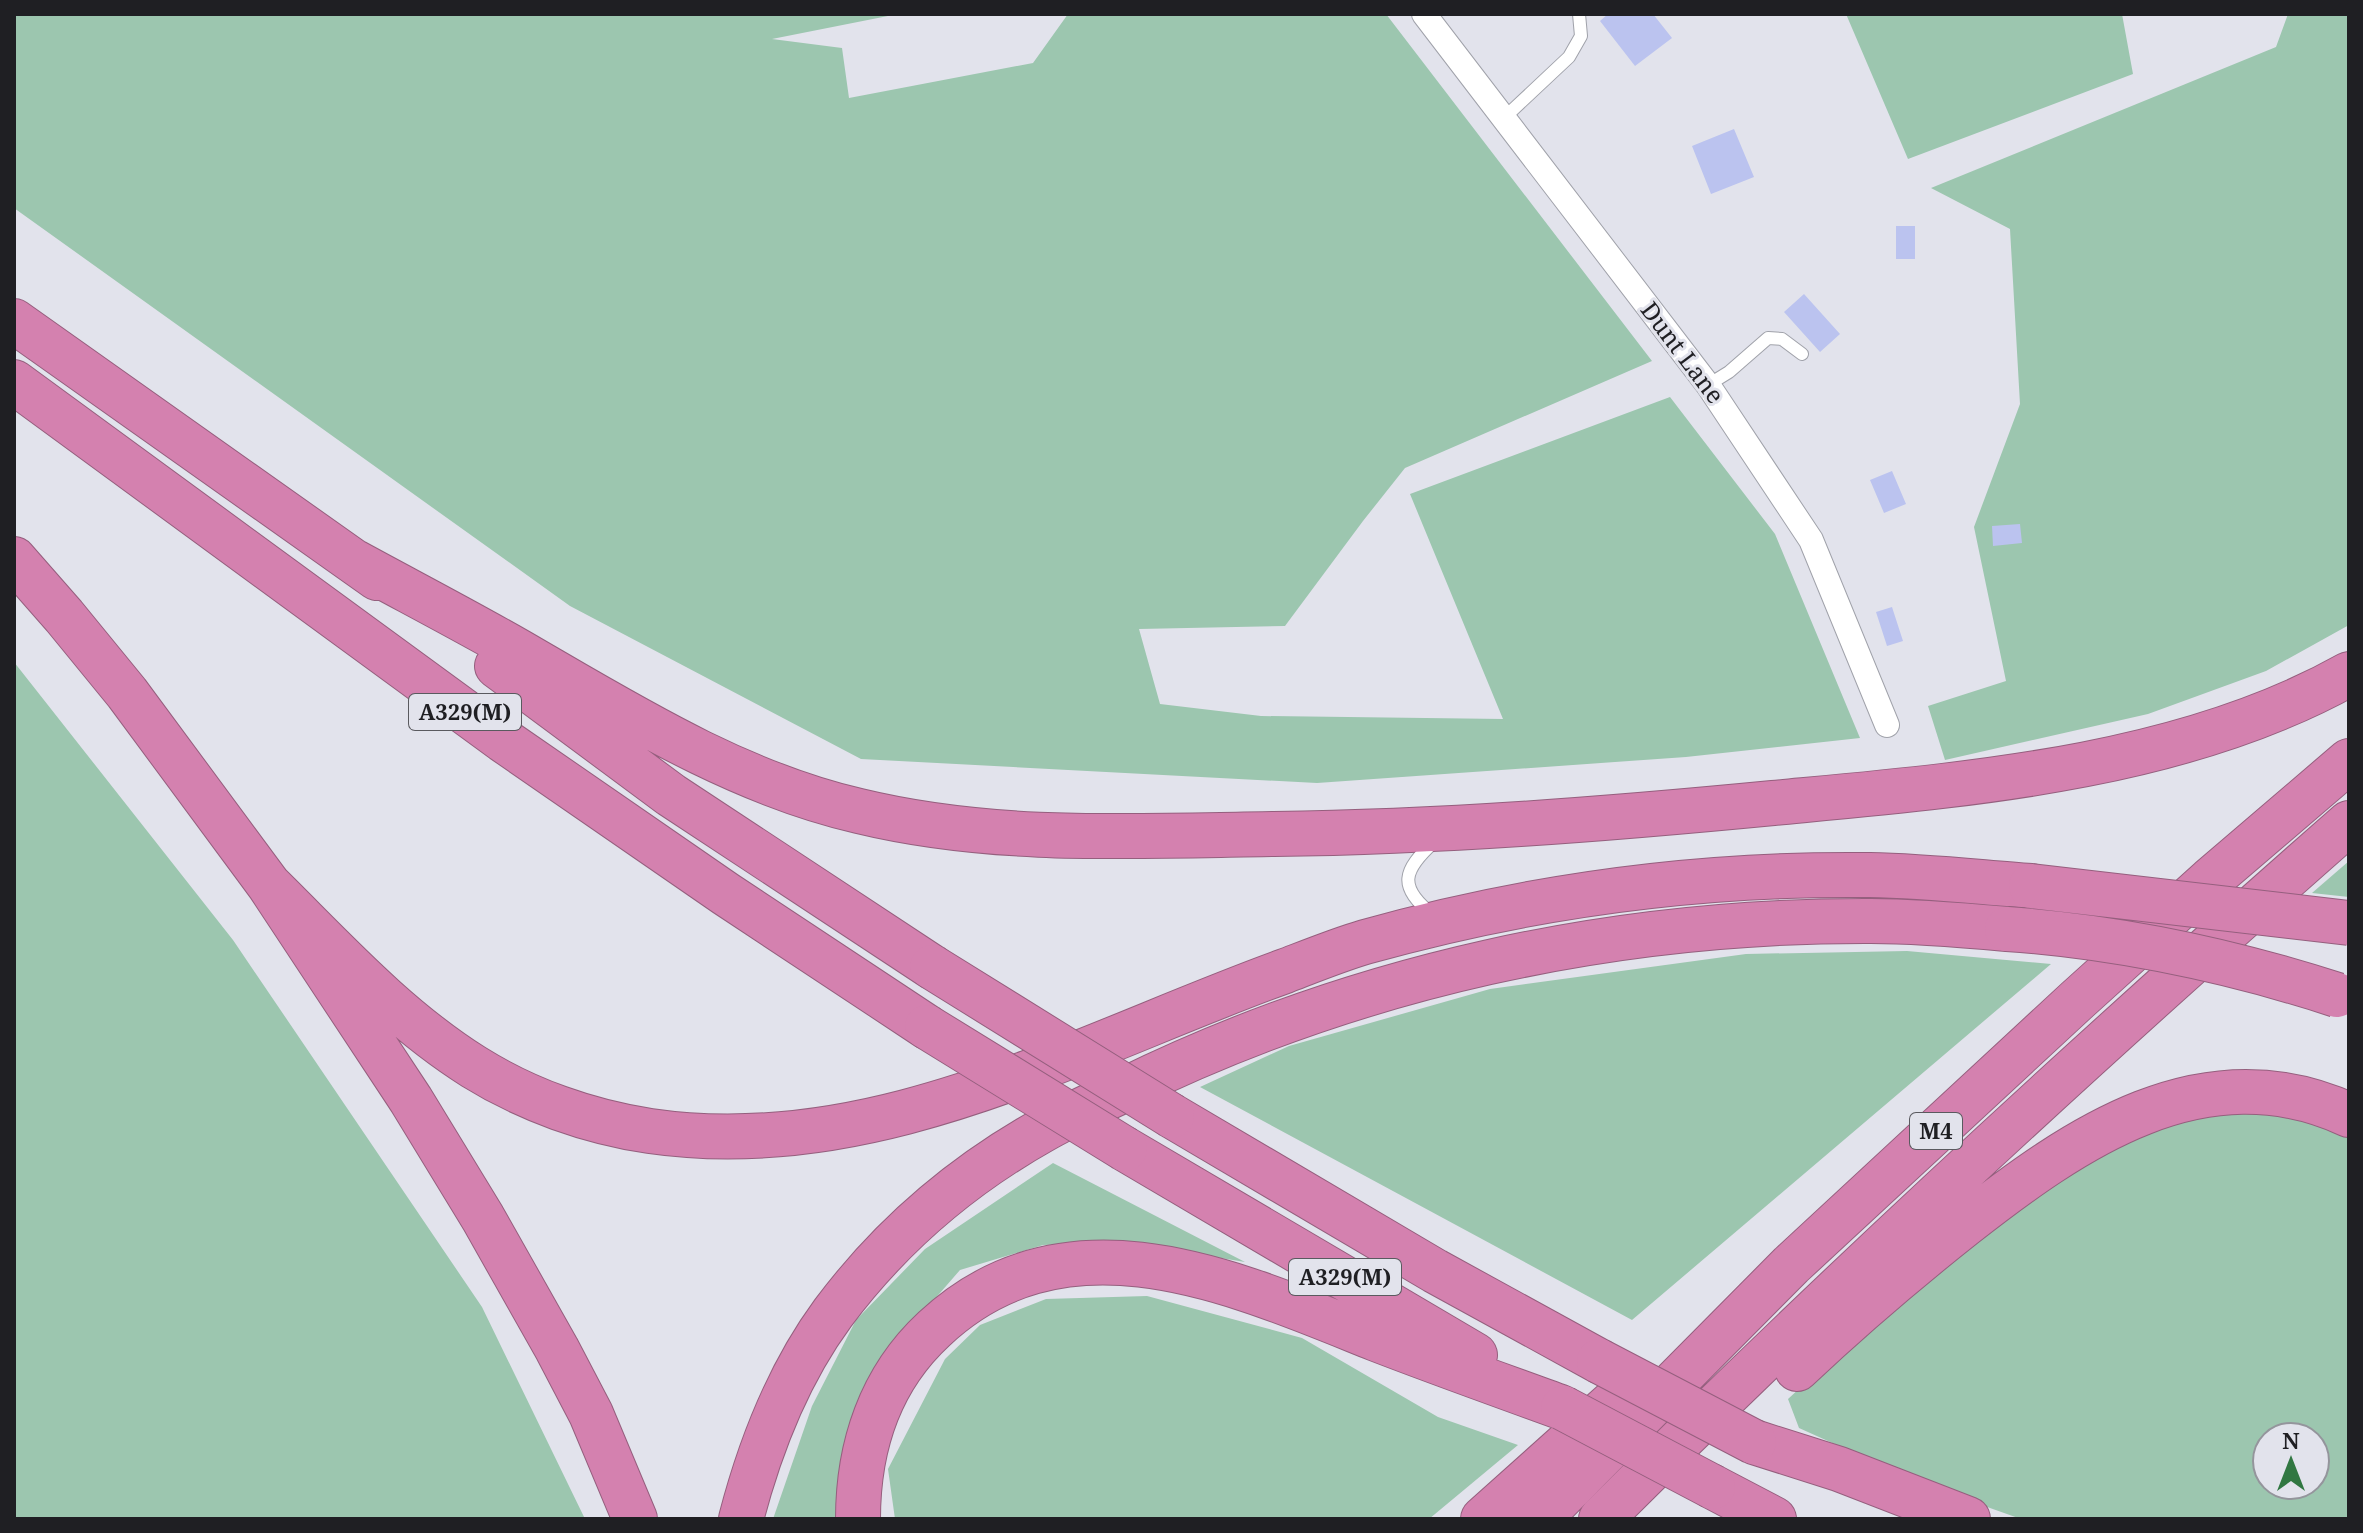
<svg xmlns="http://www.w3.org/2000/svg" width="2363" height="1533" font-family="'Noto Serif',serif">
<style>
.green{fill:#9cc6af;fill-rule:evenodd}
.building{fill:#bbc3ef}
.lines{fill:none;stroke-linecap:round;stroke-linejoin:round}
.lane-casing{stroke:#a0a2aa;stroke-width:14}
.street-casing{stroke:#a0a2aa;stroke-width:26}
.highway-casing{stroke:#955f7e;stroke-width:46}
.lane{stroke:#fff;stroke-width:12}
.street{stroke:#fff;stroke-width:24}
.highway{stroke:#d481af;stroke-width:44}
.highway-bridge-casing{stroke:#955f7e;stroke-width:46;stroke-linecap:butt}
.highway-bridge{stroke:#d481af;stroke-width:44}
.labels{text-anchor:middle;stroke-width:6;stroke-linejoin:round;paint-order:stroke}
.shield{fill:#e2e3ec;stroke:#5a5a5f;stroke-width:2}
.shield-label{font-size:22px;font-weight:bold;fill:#1f1f23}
.street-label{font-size:24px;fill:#1f1f23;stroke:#e2e3ec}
</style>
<rect width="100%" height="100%" fill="#e2e3ec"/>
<path class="green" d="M14,14H898L772,39L842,48L849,98L1033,63L1068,14H1386L1652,361L1405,468L1363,521L1285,626L1139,629L1160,704L1261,716L1503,719L1410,494L1670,397L1775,534L1860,738L1686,757L1317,783L861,759L570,606L14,208Z
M1846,14H2122L2133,74L1908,159Z
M2288,14H2349V625L2266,671L2148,714L1945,760L1928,706L2006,681L1974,527L2020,404L2010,229L1931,188L2276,47Z
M14,662L233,940L482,1307L585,1519H14Z
M2349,861V897L2312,893Z
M1907,951L2051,964L1632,1320L1200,1087L1289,1046L1490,989L1746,954Z
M2240,1103L2349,1129V1519H2021L1928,1486L1799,1428L1788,1399L1931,1267L2073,1152ZM2267,1437H2315V1485H2267Z
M1053,1163L1245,1262L1123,1242L1043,1245L960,1270L893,1347L850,1429L836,1519H773L812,1406L856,1320L925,1249Z
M1147,1296L1302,1338L1438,1417L1518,1445L1429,1519H895L888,1469L945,1359L980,1325L1046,1299Z"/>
<path class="building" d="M1608,14H1653L1672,38L1635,66L1600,21Z
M1734,129L1754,177L1711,194L1692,146Z
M1896,226H1915V259H1896Z
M1804,294L1840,334L1820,352L1784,312Z
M1892,471L1906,504L1884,513L1870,480Z
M2020,524L2022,543L1993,546L1992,526Z
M1892,607L1903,641L1887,646L1876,612Z"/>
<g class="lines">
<defs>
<path id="lane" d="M1504,118L1569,57L1581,36L1579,14
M1708,385L1729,372L1768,338L1782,339L1802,354
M1433,915C1397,887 1403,870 1434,842"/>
<path id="street" d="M1424,14L1708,385L1811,540L1887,725"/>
<path id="highway" d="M14,321L377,578
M14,382L503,740L726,894L927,1027
M14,559L64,616L127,693L269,885L411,1100L483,1218L557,1349L591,1414L635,1519
M355,562C410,592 466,621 520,652C627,714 737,783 859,811C995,844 1135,836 1274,834C1441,832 1607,819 1773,803C1963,785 2180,769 2349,674
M497,666L671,795L932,967
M269,885C334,949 396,1018 474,1067C527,1100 589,1122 650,1131C876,1164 1080,1045 1285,971C1311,961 1338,950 1365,942C1529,896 1699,873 1870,875C1924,876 1977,882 2031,886
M1172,1116L1435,1271L1599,1361
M1125,1149L1475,1355
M1797,1369C1850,1319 1905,1272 1963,1226C2074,1139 2203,1048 2349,1115
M1754,1442L1839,1469L1968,1519
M1713,1487L1774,1519
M741,1519C760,1446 788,1374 833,1313C889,1238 961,1176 1043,1130C1069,1115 1097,1103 1124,1090C1356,976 1613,920 1871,921C1917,921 1962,925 2007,929
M858,1519C858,1447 880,1379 934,1329C1066,1205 1234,1282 1376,1339C1438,1363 1500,1385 1563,1408
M1483,1519L1618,1398
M1539,1519L1791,1265L2076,1001L2210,880L2349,761
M1601,1519C1842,1278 2093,1048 2349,823"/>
</defs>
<use href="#lane" class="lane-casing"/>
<use href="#street" class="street-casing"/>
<use href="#highway" class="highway-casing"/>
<use href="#lane" class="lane"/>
<use href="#street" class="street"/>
<use href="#highway" class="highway"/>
<defs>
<path id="highway-bridge" d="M2031,886L2349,923
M2007,929C2120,937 2229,960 2337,995
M932,967L1172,1116
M927,1027L1125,1149
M1599,1361L1754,1442
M1563,1408L1713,1487"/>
</defs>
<use href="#highway-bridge" class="highway-bridge-casing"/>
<use href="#highway-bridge" class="highway-bridge"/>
</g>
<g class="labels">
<g class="shield">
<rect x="409" y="694" width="112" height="36" rx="6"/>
<rect x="1910" y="1113" width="52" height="36" rx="6"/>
<rect x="1289" y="1259" width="112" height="36" rx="6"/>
</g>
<g class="shield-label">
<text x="465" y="720">A329(M)</text>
<text x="1936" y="1139">M4</text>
<text x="1345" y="1285">A329(M)</text>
</g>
<g class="street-label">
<text transform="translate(1682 353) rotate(53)" y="8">Dunt Lane</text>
</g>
</g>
<rect width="2363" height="1533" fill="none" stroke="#1f1f23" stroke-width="32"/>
<g transform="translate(2291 1461)"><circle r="38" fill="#e2e3ec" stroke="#94959c" stroke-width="2"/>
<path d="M0-6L14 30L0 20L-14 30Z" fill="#317742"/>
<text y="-12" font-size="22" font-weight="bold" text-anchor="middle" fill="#1f1f23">N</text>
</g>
</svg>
